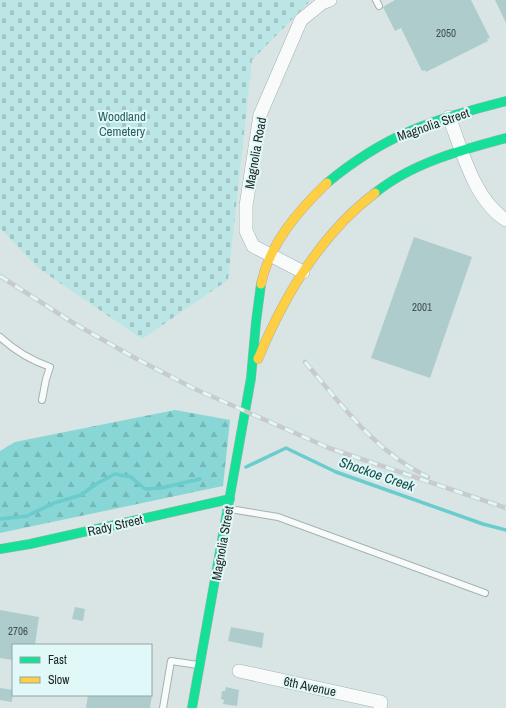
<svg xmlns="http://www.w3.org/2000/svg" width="506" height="708" font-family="'Archivo Narrow',sans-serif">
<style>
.forest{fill:url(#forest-firs)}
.cemetery{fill:url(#cemetery-stones)}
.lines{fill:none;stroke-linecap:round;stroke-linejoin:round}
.stream{stroke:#6acccc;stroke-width:3.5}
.building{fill:#afcccc}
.lane-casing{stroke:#a7b1b1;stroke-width:8}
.street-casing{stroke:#a7b1b1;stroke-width:14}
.fast-casing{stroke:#a7b1b1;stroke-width:10}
.slow-casing{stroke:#a7b1b1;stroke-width:10}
.lane{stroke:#f9fbfb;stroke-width:6}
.street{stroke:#f9fbfb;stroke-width:13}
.fast{stroke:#16e098;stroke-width:9}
.slow{stroke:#ffcf43;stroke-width:9}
.rail-casing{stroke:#c7cbcb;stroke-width:4.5}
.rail{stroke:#e0f9f8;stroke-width:3;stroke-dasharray:9;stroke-linecap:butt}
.labels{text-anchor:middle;stroke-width:4;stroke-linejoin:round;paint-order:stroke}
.number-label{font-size:11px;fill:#414f4e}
.park-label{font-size:13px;fill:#2c6261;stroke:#e0f9f8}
.street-label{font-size:13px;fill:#1c2524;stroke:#e0f9f8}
.water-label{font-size:14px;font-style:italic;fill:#124c4b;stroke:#e0f9f8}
</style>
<defs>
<pattern id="forest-firs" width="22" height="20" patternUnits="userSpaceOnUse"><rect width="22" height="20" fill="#88d7d6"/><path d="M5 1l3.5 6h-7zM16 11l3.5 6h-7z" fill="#75b8b8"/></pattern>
<pattern id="cemetery-stones" width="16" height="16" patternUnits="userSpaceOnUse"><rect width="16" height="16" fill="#bbe6e5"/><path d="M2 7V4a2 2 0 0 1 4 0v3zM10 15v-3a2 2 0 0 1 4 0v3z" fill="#a0c5c4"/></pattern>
</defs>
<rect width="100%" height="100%" fill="#d9e5e5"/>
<path class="forest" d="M175,410L230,420L223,486L0,533V451L15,442Z"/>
<path class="cemetery" d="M0,0H311L252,60L228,280L142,339L38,268L0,228Z"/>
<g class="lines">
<path class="stream" d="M246,467L286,448L336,472L483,524L506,530
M0,519L27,516L54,503L81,495L96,484L115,474L131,477L145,489L161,488L200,479"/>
</g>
<path class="building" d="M395,0H471L490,38L487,39L488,41L426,72L425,70L422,71L401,28L395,31L383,7Z
M495,0H506V23Z
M414,237L472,257L430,378L371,358Z
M75,607L85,609L83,621L72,619Z
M0,610L39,617L35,645H13V660L0,658Z
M231,627L264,633L262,648L228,641Z
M226,687L239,690L237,706L223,704L224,700L221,699L222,691H225Z
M0,688L13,690L12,702L0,700Z
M88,695H152L150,708H86Z"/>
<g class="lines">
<defs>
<path id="lane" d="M376,0L379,6
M0,337C15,351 30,360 50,367L46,379L42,400
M230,509L278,517L485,593
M163,708L171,661L198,665"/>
<path id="street" d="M449,117C462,150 474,200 506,220
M303,272L253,246L246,231V206L260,115L301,20L322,3L330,0
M239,671L381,702L380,708"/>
<path id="fast" d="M327,183C387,133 433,120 506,101
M375,193C412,163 461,150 506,138
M0,549L30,544L230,499
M192,708L251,378L256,322L261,284"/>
<path id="slow" d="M261,284C270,243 298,211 327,183
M258,359C284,296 321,234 375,193"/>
</defs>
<use href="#lane" class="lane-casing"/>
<use href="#street" class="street-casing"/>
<use href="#fast" class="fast-casing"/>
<use href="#slow" class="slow-casing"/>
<use href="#lane" class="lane"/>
<use href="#street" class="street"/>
<use href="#fast" class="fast"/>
<use href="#slow" class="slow"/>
<defs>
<path id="rail" d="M0,276L75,324L135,358L195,389L329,448L506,508
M305,362C341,404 376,453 428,477"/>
</defs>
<use href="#rail" class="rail-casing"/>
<use href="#rail" class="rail"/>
</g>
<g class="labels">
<g class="number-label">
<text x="446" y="37">2050</text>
<text x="422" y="311">2001</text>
<text x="18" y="635">2706</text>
</g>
<g class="park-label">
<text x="122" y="121">Woodland<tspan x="122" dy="15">Cemetery</tspan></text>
</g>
<g class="street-label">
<text transform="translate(433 124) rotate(-19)" y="5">Magnolia Street</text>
<text transform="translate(255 153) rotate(-80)" y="5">Magnolia Road</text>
<text transform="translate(115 525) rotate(-13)" y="5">Rady Street</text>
<text transform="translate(222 543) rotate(-80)" y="5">Magnolia Street</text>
<text transform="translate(310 686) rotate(12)" y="5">6th Avenue</text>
</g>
<g class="water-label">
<text transform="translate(377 474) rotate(19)" y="5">Shockoe Creek</text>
</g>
</g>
<rect x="12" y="644" width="140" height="52" fill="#e0f9f8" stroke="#92a4a3"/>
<rect x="20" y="657" width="20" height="6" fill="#16e098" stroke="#92a4a3"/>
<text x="48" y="664" font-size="12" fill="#1c2524">Fast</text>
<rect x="20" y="677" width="20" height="6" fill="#ffcf43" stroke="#92a4a3"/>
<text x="48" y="684" font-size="12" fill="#1c2524">Slow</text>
</svg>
